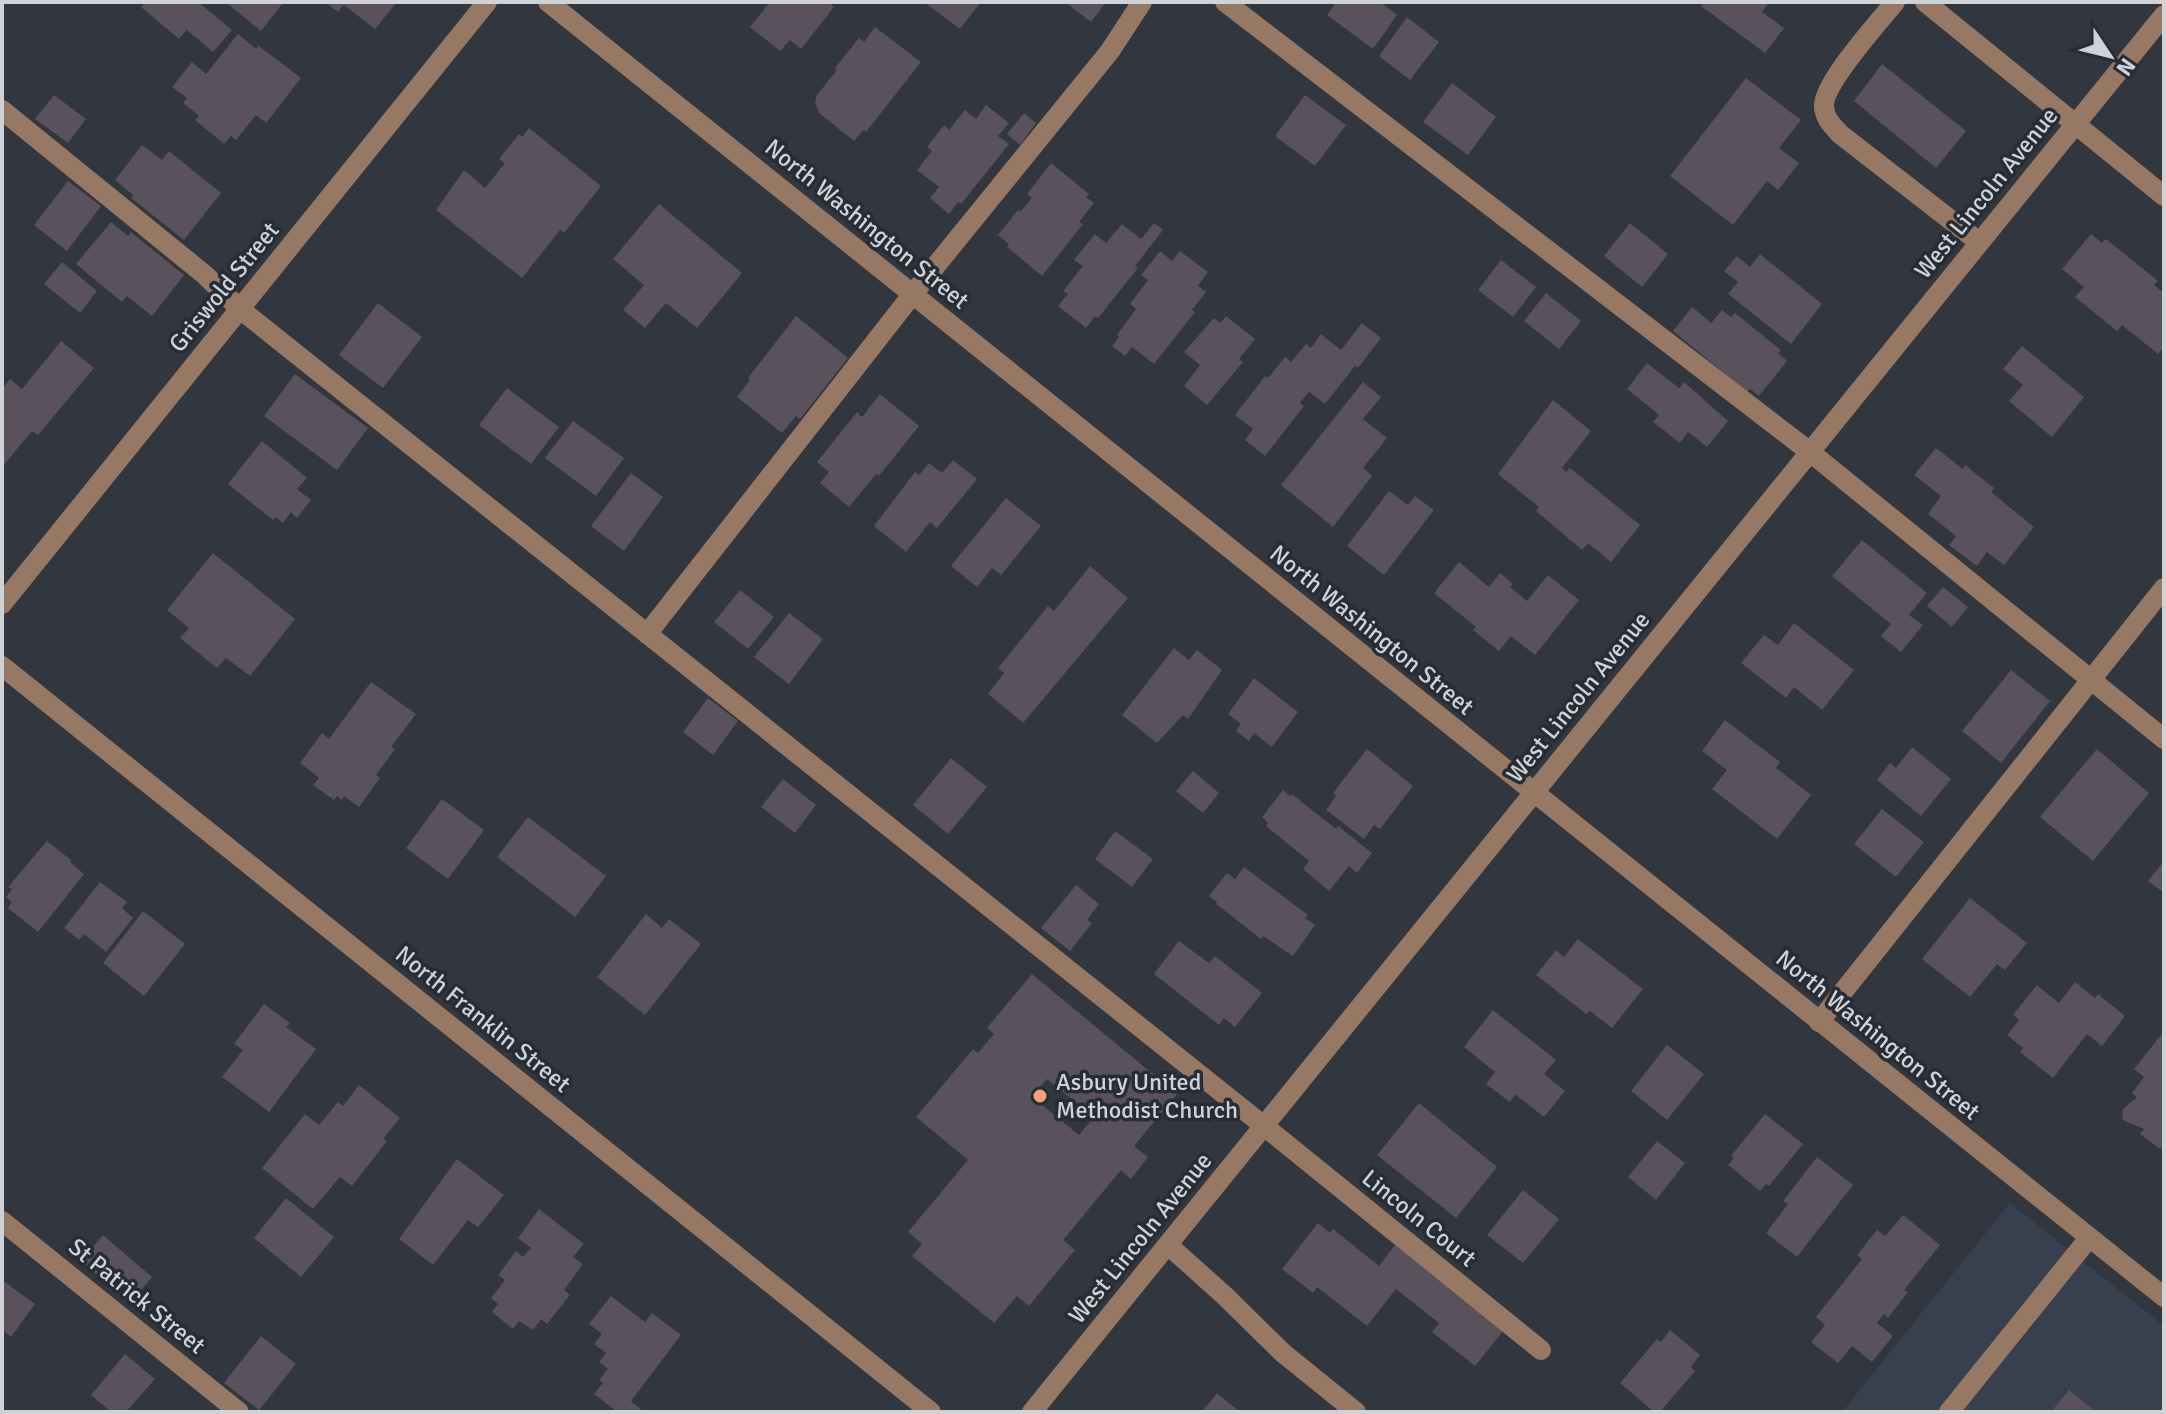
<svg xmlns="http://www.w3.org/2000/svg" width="2166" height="1414" font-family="Signika,sans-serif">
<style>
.built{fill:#38404f}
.building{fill:#59515b;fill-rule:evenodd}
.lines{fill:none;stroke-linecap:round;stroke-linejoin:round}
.minor{stroke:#967864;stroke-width:20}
.poi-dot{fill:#f1a17d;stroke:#272c35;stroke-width:3}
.labels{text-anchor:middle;stroke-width:7;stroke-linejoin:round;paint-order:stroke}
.street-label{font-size:24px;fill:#cfd3d8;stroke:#272c35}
.poi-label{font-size:24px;fill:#cfd3d8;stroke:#272c35;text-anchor:start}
</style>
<rect width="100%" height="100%" fill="#31363f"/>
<path class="built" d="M2010,1203L2164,1326V1412H1842Z"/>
<path class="building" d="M145,2H198L232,30L213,52L187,30L179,39L141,7Z
M230,2H279L282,4L261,31L228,4Z
M325,2H397L375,29L344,5L338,12Z
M770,2H828L834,7L801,49L790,40L780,51L750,27Z
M924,2H981L960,29Z
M1065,2H1106L1091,22Z
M1336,2H1380L1397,15L1373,49L1327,15Z
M1704,2H1769L1762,12L1784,28L1765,53L1701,6Z
M1407,17L1439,42L1410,80L1379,56Z
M875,27L921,62L866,132L863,130L854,141L819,113L815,102L817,95L837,70L835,68L859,38L864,42Z
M238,34L256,49L259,46L301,78L266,123L256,115L236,140L231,136L224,144L195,120L199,116L183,103L187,98L172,87L192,62L206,74Z
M1882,64L1966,131L1936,168L1854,101Z
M1746,78L1801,120L1779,148L1799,163L1778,190L1767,181L1733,225L1670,176Z
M1452,83L1496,117L1468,155L1423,122Z
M54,95L86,119L68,143L35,119Z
M1305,95L1346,125L1315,166L1275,136Z
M986,105L1009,123L998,136L1009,144L961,204L958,202L949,214L930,198L939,187L917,170L932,151L927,147L944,125L949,130L965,110L976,119Z
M1024,113L1036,123L1020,145L1007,134Z
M529,128L601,186L564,233L560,230L522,278L436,210L464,170L485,188L505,163L499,159L519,134L522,137Z
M142,145L162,160L169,151L221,193L184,240L131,198L134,196L115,180Z
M1051,163L1089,194L1086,197L1094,203L1079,222L1083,224L1042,276L1007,247L1009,244L998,235L1018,210L1020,212L1032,198L1027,194Z
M68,181L101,206L67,251L34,225Z
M659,204L742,273L697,328L666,303L645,328L623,310L644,285L613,259Z
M111,222L128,236L131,232L184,275L152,316L127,296L122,302L76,264Z
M1154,223L1163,230L1135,266L1138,268L1098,318L1095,316L1086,328L1058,306L1068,294L1063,291L1083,266L1074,260L1095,234L1106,243L1122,224L1141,239Z
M1630,223L1668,254L1642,287L1604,256Z
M2091,234L2102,243L2106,239L2158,281L2154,285L2164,293V347L2158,354L2122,325L2117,331L2075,297L2084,287L2062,269Z
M1160,251L1172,261L1180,251L1208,272L1198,286L1206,292L1192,310L1195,312L1154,364L1132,347L1125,356L1112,346L1119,337L1117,335L1136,309L1130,304L1148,280L1141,275Z
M1760,254L1822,304L1791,344L1728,294L1738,282L1724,271L1737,256L1750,267Z
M1501,260L1536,287L1513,317L1478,290Z
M62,262L97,291L80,313L44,284Z
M1546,293L1581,321L1559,349L1524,321Z
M378,303L422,337L383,388L339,355Z
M1692,307L1711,323L1722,310L1731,317L1735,313L1781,350L1778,353L1787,361L1759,396L1750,389L1747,392L1673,331Z
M796,316L848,358L800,419L796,416L782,433L737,397L750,380L748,378Z
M1226,316L1255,339L1239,359L1243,362L1207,405L1184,386L1200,365L1184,352L1214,318L1220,323Z
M1362,323L1381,338L1358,368L1355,366L1325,404L1309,392L1300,403L1304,406L1265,456L1245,440L1253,429L1235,415L1265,376L1268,378L1285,357L1291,362L1306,344L1311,348L1321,334L1341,350Z
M61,341L94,368L38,435L32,431L2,467V389L10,379L22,389Z
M2022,346L2084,397L2052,437L2009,401L2023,385L2003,369Z
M1647,363L1679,388L1684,382L1728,421L1707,447L1688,432L1680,443L1653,422L1659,415L1627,389Z
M295,374L368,428L337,470L264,416Z
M1363,382L1381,397L1363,419L1387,438L1363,468L1372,476L1333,527L1281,485Z
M507,388L559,427L531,464L479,425Z
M880,394L919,426L879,476L876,474L849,507L820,483L829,472L817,462L857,412L862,417Z
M1553,400L1591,431L1562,468L1566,472L1570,468L1640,525L1611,562L1588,543L1582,550L1536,511L1539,507L1498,474Z
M573,421L624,458L596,496L545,458Z
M262,441L307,478L297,489L311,500L297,518L291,512L283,523L276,517L273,520L228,484Z
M1936,448L1963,469L1965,465L1994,488L1991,492L2034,527L2004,565L1987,552L1977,566L1949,545L1956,536L1928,514L1941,496L1914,475Z
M953,460L977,479L937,528L930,522L906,552L874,526L915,472L919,475L929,463L942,473Z
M631,473L663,497L624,551L591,526Z
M1389,491L1408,505L1415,496L1434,510L1384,575L1347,546Z
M1006,498L1041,526L1001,575L992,568L977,587L951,566Z
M1862,540L1927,593L1909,615L1923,625L1901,652L1881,636L1891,624L1832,576Z
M213,553L295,619L250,676L226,658L217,668L180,638L189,628L167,610Z
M1459,562L1489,587L1500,573L1513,584L1510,587L1527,601L1548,575L1579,600L1535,655L1511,636L1499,651L1473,630L1476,627L1434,593Z
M1090,566L1128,598L1023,723L988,694L1004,673L998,668L1048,606L1054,611Z
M1943,587L1968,607L1952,627L1927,606Z
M740,590L774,617L748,649L714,622Z
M789,613L823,639L789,684L754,657Z
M1794,623L1854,670L1822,710L1794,687L1786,698L1741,663L1764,635L1778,645Z
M1174,648L1189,660L1197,650L1222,670L1188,719L1183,715L1157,743L1122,715Z
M2011,670L2050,701L2001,763L1962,731Z
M1254,678L1298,712L1272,747L1254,733L1249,741L1236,731L1241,724L1228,714Z
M371,682L416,714L391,747L395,749L376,775L380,778L359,807L344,796L342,800L337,796L334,800L313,785L319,778L300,763L322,733L329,739Z
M708,698L738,721L713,755L683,732Z
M1725,720L1780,762L1776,768L1811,795L1777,839L1712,789L1727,770L1702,751Z
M1912,747L1951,779L1921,816L1877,780L1890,763L1896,768Z
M1367,749L1413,786L1380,829L1374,825L1364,839L1326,810L1336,796L1333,793Z
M2097,749L2149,793L2093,861L2040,817Z
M951,758L987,787L948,834L913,805Z
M1193,771L1219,793L1203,813L1176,791Z
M783,779L816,805L795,833L761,807Z
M1283,790L1290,796L1292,794L1336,829L1338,826L1372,853L1357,873L1349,866L1329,891L1303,869L1309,861L1266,826L1268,823L1262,817Z
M442,799L484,830L448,879L406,848Z
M1882,809L1924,842L1896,877L1854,844Z
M528,817L606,876L575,917L497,857Z
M1115,831L1153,859L1132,887L1095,859Z
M47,841L71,860L70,862L84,874L38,932L8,908L12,902L6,897L12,889L8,887Z
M2164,861V893L2148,881Z
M1244,867L1308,915L1305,918L1315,925L1293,956L1263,936L1261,939L1216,904L1217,902L1209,896L1227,873L1235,879Z
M100,882L127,902L122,908L133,918L106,952L84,934L79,940L64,928Z
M1076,885L1099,904L1087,920L1092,923L1070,951L1041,928Z
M1970,898L2027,943L2005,970L1997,964L1970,997L1922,959Z
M143,911L185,944L144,996L103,963Z
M646,914L662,928L669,919L701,944L645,1015L597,977Z
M1578,939L1643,989L1612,1028L1590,1011L1586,1014L1536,975L1556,950L1564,957Z
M1179,941L1209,963L1215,956L1262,993L1235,1027L1224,1018L1219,1025L1154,974Z
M1032,974L1177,1094L1134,1146L1148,1157L1131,1179L1121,1170L1063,1240L1075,1250L1029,1306L1017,1296L994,1323L912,1256L922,1244L908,1232L968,1160L916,1117L973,1049L978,1053L994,1034L987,1028ZM1047,1079L1094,1117L1079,1135L1032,1097Z
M2075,982L2095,998L2098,994L2125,1016L2102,1046L2087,1034L2053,1078L2020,1052L2023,1048L2007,1035L2019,1020L2013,1015L2037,985L2059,1003Z
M264,1004L290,1023L286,1027L316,1049L269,1112L222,1077L243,1050L234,1044Z
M1493,1010L1556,1060L1544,1074L1565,1091L1544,1117L1515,1094L1510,1102L1486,1084L1495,1072L1464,1047Z
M2161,1035L2164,1038V1145L2160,1149L2140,1134L2144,1129L2123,1120L2122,1110L2137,1097L2132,1093L2144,1077L2134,1069Z
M1667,1045L1704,1074L1667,1120L1631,1091Z
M359,1085L400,1118L383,1139L387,1141L352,1186L340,1177L313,1209L262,1168L305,1114L319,1125L338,1102L343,1106Z
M1419,1103L1497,1167L1456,1218L1377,1155Z
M1765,1114L1803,1144L1769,1186L1766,1184L1760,1191L1728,1165L1734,1158L1731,1156Z
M1657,1141L1685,1163L1656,1200L1628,1177Z
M1817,1157L1853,1185L1797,1257L1766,1233L1788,1204L1783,1201Z
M457,1159L504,1195L478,1227L468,1220L433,1265L399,1239Z
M1523,1190L1559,1219L1523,1263L1487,1235Z
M286,1198L334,1237L301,1277L254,1238Z
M539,1209L584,1244L573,1257L583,1264L564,1290L570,1295L547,1324L541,1319L533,1330L519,1321L513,1329L492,1312L498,1304L491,1298L505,1280L498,1275L516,1251L523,1257L531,1248L518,1238Z
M1903,1215L1940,1245L1904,1290L1908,1292L1888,1318L1884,1314L1877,1323L1893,1336L1872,1362L1852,1346L1838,1363L1811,1342L1825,1325L1816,1317L1862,1259L1857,1255L1877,1230L1885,1236Z
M1318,1223L1330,1233L1333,1229L1379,1266L1395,1245L1504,1330L1475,1366L1432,1332L1439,1323L1396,1289L1367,1326L1317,1287L1313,1293L1282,1269Z
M103,1235L152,1277L130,1303L81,1261Z
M2,1280L35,1304L11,1337L2,1330Z
M611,1296L645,1322L652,1313L681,1335L631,1401L644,1412H613L615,1410L594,1394L603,1383L599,1380L608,1369L599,1362L606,1353L594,1344L602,1334L589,1324Z
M1670,1330L1700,1355L1691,1367L1695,1371L1660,1412H1654L1620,1383L1657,1339L1661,1342Z
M261,1336L296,1364L259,1410L224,1383Z
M125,1354L155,1379L126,1412H111L91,1395Z
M2069,1390L2096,1412H2051Z
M1217,1393L1240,1412H1202Z"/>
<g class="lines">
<path class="minor" d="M548,2L2164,1297
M1225,2L1810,452L2164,739
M1895,2C1879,22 1822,84 1824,107C1825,119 1832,125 1840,134L1979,242
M1925,2L2164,196
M2,110L205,275L240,309L1264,1126L1541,1350
M2,604L487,2
M647,634L912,295L1110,51L1142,2
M2,666L931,1412
M1819,1022L2164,588
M2,1221L239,1412
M1168,1245L1225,1296L1283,1353L1356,1412
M1032,1412L2164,15
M1949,1412L2089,1238"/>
</g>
<circle class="poi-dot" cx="1040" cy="1096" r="8"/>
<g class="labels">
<g class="street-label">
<text transform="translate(1986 193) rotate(-51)" y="8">West Lincoln Avenue</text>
<text transform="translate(867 224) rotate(39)" y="8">North Washington Street</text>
<text transform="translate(224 287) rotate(-51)" y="8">Griswold Street</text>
<text transform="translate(1372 630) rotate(39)" y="8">North Washington Street</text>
<text transform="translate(1578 697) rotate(-51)" y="8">West Lincoln Avenue</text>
<text transform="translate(483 1019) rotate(39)" y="8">North Franklin Street</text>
<text transform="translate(1878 1035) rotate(39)" y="8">North Washington Street</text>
<text transform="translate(1419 1218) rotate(39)" y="8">Lincoln Court</text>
<text transform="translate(1140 1238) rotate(-51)" y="8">West Lincoln Avenue</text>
<text transform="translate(137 1296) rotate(39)" y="8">St Patrick Street</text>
</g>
<g class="poi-label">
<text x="1056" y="1090">Asbury United<tspan x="1056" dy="28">Methodist Church</tspan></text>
</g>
</g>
<rect width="2166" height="1414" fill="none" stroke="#cfd3d8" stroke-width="8"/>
<g transform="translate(2110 56) rotate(125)" stroke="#272c35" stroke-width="6" paint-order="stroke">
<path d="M0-6L14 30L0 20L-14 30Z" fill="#cfd3d8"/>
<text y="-12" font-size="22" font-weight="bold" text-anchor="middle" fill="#cfd3d8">N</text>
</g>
</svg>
